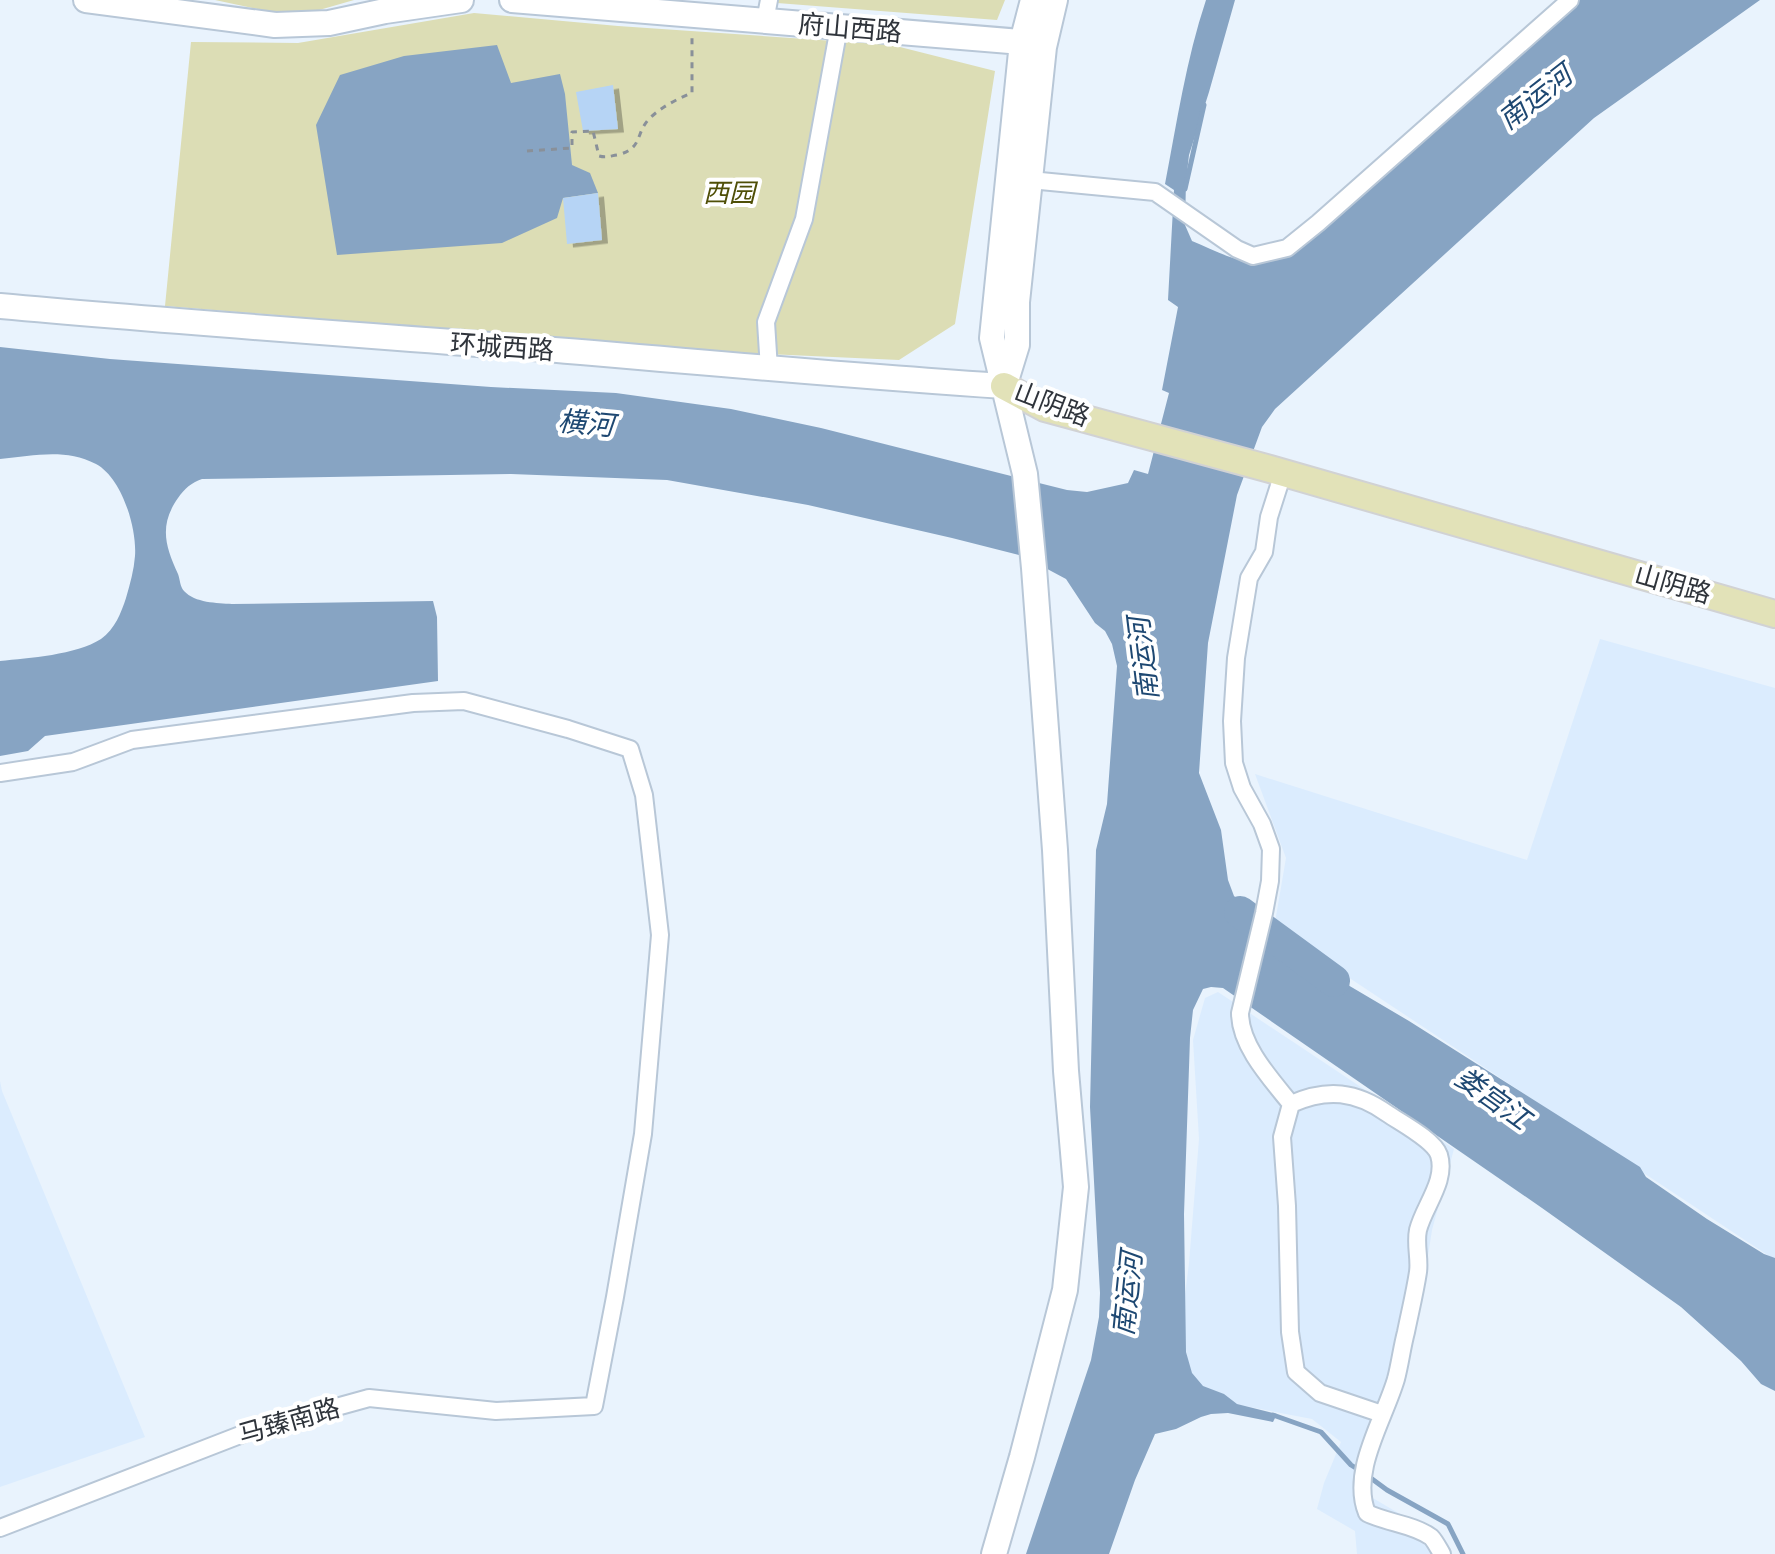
<svg xmlns="http://www.w3.org/2000/svg" width="1775" height="1554" font-family="'IBM Plex Serif','Noto Sans SC',serif">
<style>
.built{fill:#dbecfe}
.green{fill:#dcddb5}
.water{fill:#87a4c3}
.lines{fill:none;stroke-linecap:round;stroke-linejoin:round}
.stream{stroke:#87a4c3;stroke-width:5}
.river{stroke:#87a4c3;stroke-width:32}
.building{fill:#b6d4f5;filter:url(#shadow)}
.street-casing{stroke:#b8c7d7;stroke-width:20}
.secondary-casing{stroke:#b8c7d7;stroke-width:28}
.primary-casing{stroke:#d1d2d4;stroke-width:30}
.path{stroke:#899099;stroke-width:3;stroke-dasharray:6 6;stroke-linecap:butt}
.street{stroke:#fff;stroke-width:16}
.secondary{stroke:#fff;stroke-width:24}
.primary{stroke:#e2e2b8;stroke-width:26}
.labels{text-anchor:middle;stroke-width:8;stroke-linejoin:round;paint-order:stroke}
.street-label{font-size:26px;fill:#2f343b;stroke:#fff}
.park-label{font-size:26px;font-style:italic;fill:#4f4f07;stroke:#fff}
.water-label{font-size:28px;font-style:italic;fill:#1e4872;stroke:#fff}
</style>
<defs>
<filter id="shadow"><feDropShadow dx="6" dy="3.5" stdDeviation="0" flood-color="#0004"/></filter>
</defs>
<rect width="100%" height="100%" fill="#e9f3fd"/>
<path class="built" d="M1600,639L1775,688V1260L1274,928L1286,858L1255,774L1527,860Z
M1218,992L1454,1149L1432,1230L1420,1307L1375,1459L1371,1497L1400,1514L1434,1527L1451,1554H1357L1355,1531L1317,1509L1324,1483L1341,1442L1312,1419L1224,1402L1189,1386L1183,1311L1189,1263L1199,1139L1193,1040L1205,998Z
M0,1081L2,1091L145,1437L0,1487Z"/>
<path class="green" d="M215,0H354L295,17Z
M778,0H1005L997,20L777,3Z
M474,13L618,26L892,45L995,71L955,324L899,360L722,352L165,306L191,42L298,43Z"/>
<path class="water" d="M1206,0H1235L1209,92L1189,155L1186,181L1185,225L1192,241C1221,253 1248,270 1280,258L1394,165L1578,0H1760L1594,118L1275,409L1262,427L1237,495L1208,643L1199,773L1221,830L1228,880L1234,896L1277,931L1275,942L1409,1021L1640,1167L1646,1177L1707,1219L1764,1254L1775,1258V1391L1761,1384L1741,1361L1681,1307L1542,1208L1223,988L1211,987L1203,989L1193,1010L1190,1038L1184,1214L1186,1352L1192,1373L1203,1386L1224,1394L1237,1404L1277,1414L1273,1422L1228,1413L1211,1414L1201,1417L1176,1429L1155,1434L1135,1480L1109,1554H1026L1091,1360L1099,1317L1100,1293L1090,1107L1096,850L1107,804L1117,666L1112,644L1105,631L1095,623L1066,579L1023,556L952,538L808,505L667,480L511,474L202,479C191,483 185,488 178,498C159,525 165,546 178,574C180,579 180,587 184,591C195,603 217,603 232,604L433,601L437,617L438,681L45,736L28,751L0,756V661C29,658 76,655 101,639C115,629 121,613 126,598C130,584 134,570 135,556C137,528 122,478 96,464C64,448 34,456 0,459V347L110,359L491,387L616,393L731,409L821,428L1067,490L1087,492L1128,483L1134,470L1148,474L1169,393L1162,390L1178,307L1168,300L1174,190L1165,184C1177,122 1186,60 1206,0Z
M497,45L511,83L560,74L565,94L572,165L590,173L598,193L563,198L557,218L502,243L337,255L316,125L340,75L404,56Z"/>
<g class="lines">
<path class="stream" d="M1185,189L1204,105
M1273,1415L1321,1432L1351,1465L1359,1470
M1368,1476L1387,1490L1448,1524L1463,1554"/>
<path class="river" d="M1240,912L1334,981"/>
</g>
<path class="building" d="M613,85L618,129L583,131L576,92Z
M598,193L602,240L567,244L563,198Z"/>
<g class="lines">
<defs>
<path id="street" d="M765,21L769,0
M1030,180L1155,192L1237,249L1253,256L1287,248L1318,223L1570,0
M769,369L766,322L804,219L839,27
M1283,473L1269,517L1264,552L1249,578L1236,658L1232,721L1234,763L1242,788L1262,824L1271,849L1270,881L1264,913L1240,1013C1240,1046 1271,1079 1291,1104L1282,1137L1287,1206L1290,1332L1296,1372L1320,1393L1382,1414
M0,773L73,762L132,740L413,703L464,701L568,729L630,749L644,795L660,935L643,1134L615,1297L594,1406L496,1411L369,1398L253,1430L0,1528
M1291,1104C1327,1088 1356,1091 1388,1114C1401,1123 1434,1140 1439,1155C1447,1181 1424,1206 1418,1230C1415,1244 1420,1259 1418,1272C1415,1292 1410,1312 1406,1332C1402,1347 1400,1364 1396,1379C1384,1420 1350,1471 1367,1513C1387,1523 1413,1524 1431,1537C1435,1541 1439,1549 1442,1554"/>
<path id="secondary" d="M86,0L275,25L329,23L385,11L461,0
M512,0L1022,42L1044,47
M0,306C197,324 395,337 593,353C730,365 867,377 1004,386
M1005,384L1017,345V302L1044,47L1055,0
M994,1554L1022,1457L1065,1290L1076,1187L1066,1071L1055,850L1034,568L1025,474L992,338L1022,42L1033,0"/>
<path id="primary" d="M1004,386L1045,408L1270,469L1775,614"/>
</defs>
<use href="#street" class="street-casing"/>
<use href="#secondary" class="secondary-casing"/>
<use href="#primary" class="primary-casing"/>
<path class="path" d="M527,151L572,148V132L593,131L599,156C606,158 610,156 617,155C643,149 635,134 649,119C661,107 677,99 692,93V34"/>
<use href="#street" class="street"/>
<use href="#secondary" class="secondary"/>
<use href="#primary" class="primary"/>
</g>
<g class="labels">
<g class="street-label">
<text transform="translate(850 28) rotate(5)" y="9">府山西路</text>
<text transform="translate(502 347) rotate(4)" y="9">环城西路</text>
<text transform="translate(1052 404) rotate(21)" y="9">山阴路</text>
<text transform="translate(1673 584) rotate(16)" y="9">山阴路</text>
<text transform="translate(289 1421) rotate(-16)" y="9">马臻南路</text>
</g>
<g class="park-label">
<text x="729" y="202">西园</text>
</g>
<g class="water-label">
<text transform="translate(1535 97) rotate(-38)" y="10">南运河</text>
<text transform="translate(586 423) rotate(5)" y="10">横河</text>
<text transform="translate(1143 659) rotate(-97)" y="10">南运河</text>
<text transform="translate(1493 1098) rotate(36)" y="10">娄宫江</text>
<text transform="translate(1127 1294) rotate(-84)" y="10">南运河</text>
</g>
</g>
</svg>
